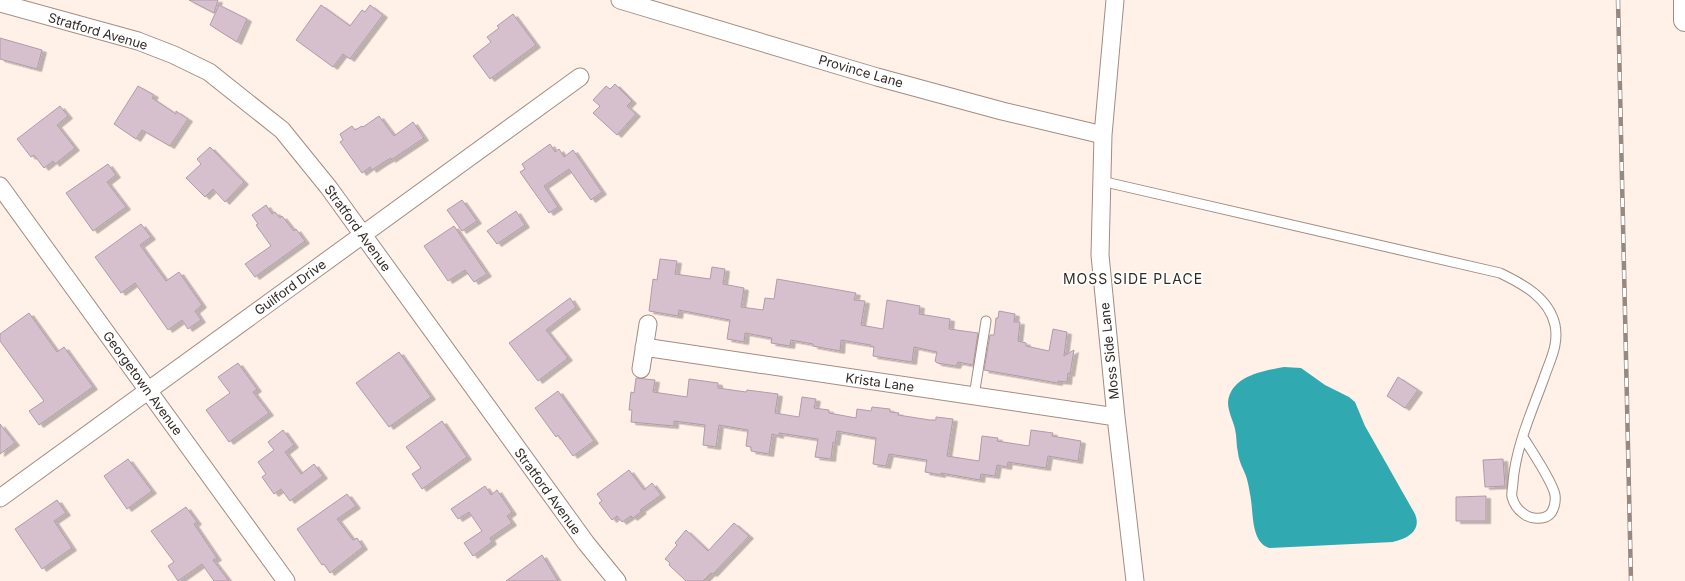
<svg xmlns="http://www.w3.org/2000/svg" width="1685" height="581" font-family="Inter,sans-serif">
<style>
.water{fill:#30a9b0}
.building{fill:#d7c0cd;stroke:#b29ba8;filter:url(#shadow)}
.lines{fill:none;stroke-linecap:round;stroke-linejoin:round}
.service-casing{stroke:#a28d80;stroke-width:11}
.minor-casing{stroke:#a28d80;stroke-width:19}
.secondary-casing{stroke:#a28d80;stroke-width:24}
.service{stroke:#fff;stroke-width:9}
.minor{stroke:#fff;stroke-width:17}
.secondary{stroke:#fff;stroke-width:22}
.rail-casing{stroke:#958982;stroke-width:4.5}
.rail{stroke:#fff;stroke-width:3;stroke-dasharray:9;stroke-linecap:butt}
.labels{text-anchor:middle;stroke-width:3.5;stroke-linejoin:round;paint-order:stroke}
.street-label{font-size:13px;fill:#332a25;stroke:#fff}
.neighbourhood-label{font-size:14px;letter-spacing:1px;fill:#332a25;stroke:#fff}
</style>
<defs>
<filter id="shadow"><feDropShadow dx="4.5" dy="2.5" stdDeviation="0" flood-color="#0004"/></filter>
</defs>
<rect width="100%" height="100%" fill="#fff0e8"/>
<path class="water" d="M1284,367L1301,368L1325,385L1349,397L1355,402L1365,426L1415,514C1422,531 1407,539 1393,542L1269,548C1250,541 1254,512 1250,494C1249,488 1248,482 1246,476C1243,468 1239,462 1238,453C1236,445 1237,437 1235,429C1233,420 1228,412 1228,402C1231,376 1263,371 1284,367Z"/>
<path class="building" d="M189,0H218L214,13Z
M219,5L247,19L237,42L210,25Z
M321,5L350,26L362,10L365,12L370,5L383,15L350,59L343,54L333,67L296,40Z
M513,14L536,45L490,79L473,56L491,42L487,37L499,28L497,26Z
M0,38L42,50L37,69L0,59Z
M615,84L632,101L627,106L636,114L617,135L593,113L600,106L593,100L606,86L610,89Z
M138,86L154,95L152,98L176,114V111L188,119L170,146L142,130L136,139L114,124Z
M60,106L68,116L57,125L75,148L55,164L53,161L44,168L34,155L31,157L17,139Z
M379,116L394,136L413,122L424,138L391,160V158L384,162L372,170L370,167L362,173L340,142L343,140L340,134L352,126L355,130L362,126L363,127Z
M550,144L555,152L559,149L564,157L573,150L602,192L591,200L569,169L544,186L558,207L549,213L520,172L525,169L522,164Z
M210,147L244,182L225,202L213,189L205,197L186,178L201,164L197,159Z
M108,164L116,175L107,182L126,207L93,231L66,193Z
M462,200L477,221L462,231L447,210Z
M266,205L272,214L275,212L280,218L282,216L294,231L296,229L305,241L255,277L245,264L271,246L256,225L258,224L252,215Z
M516,211L525,225L497,244L487,231Z
M141,224L151,237L140,245L166,281L179,272L202,305L195,311L201,320L188,329L182,320L168,330L135,283L121,293L95,257Z
M454,226L487,274L474,282L465,270L448,281L424,246Z
M660,259L677,261L675,274L710,279L712,267L725,269L723,284L744,288L741,307L763,310L765,298L774,299L777,279L856,293L854,300L865,301L861,325L883,329L887,300L920,306L919,314L950,319L949,329L978,333L973,365L958,362L956,366L937,363L935,361L937,352L914,347L912,362L873,356L874,347L870,346L871,345L841,340L840,351L813,346V344L791,340L790,346L771,343L772,338L745,333L744,342L727,339L730,320L679,310L678,316L649,311L653,279L657,280Z
M570,298L576,307L546,330L568,358L538,381L509,343Z
M999,311L1015,314L1014,322H1020L1018,341L1026,343V346L1049,351L1053,329L1067,332L1064,356L1074,350L1070,374L1068,373L1067,382L1058,381V383L984,370L990,335H994L996,318H998Z
M29,313L57,352L64,347L93,387L39,425L29,411L44,401L0,341V334Z
M399,352L431,397L389,427L356,383Z
M238,363L257,389L253,392L269,413L229,442L206,410L230,393L218,377Z
M1398,377L1418,390L1405,408L1387,396Z
M636,378L655,380L653,392L687,397L689,379L718,383V388L746,392L747,390L778,394L775,413L799,417L802,397L816,399L814,408L829,410V413L856,418L857,409L871,411L872,407L890,409V412L899,413L898,415L930,420H936V417L953,419L947,456L979,461L982,436L998,438L997,441L1029,446L1031,430L1053,433L1052,436L1081,441L1078,461L1048,456L1046,468L1008,462L1007,467L997,465L995,476L981,474L980,480L941,473V475L925,472L927,460L889,454L886,466L873,464L876,438L837,431L835,443L833,442L831,459L815,457L818,439L779,433V436L772,434L769,454L751,451V447L746,446L748,430L719,425L716,447L703,445L705,425L674,421V426L631,422L632,410H629L631,392L634,393Z
M558,391L594,441L573,456L558,435L556,437L535,408Z
M442,421L467,457L422,489L412,474L421,468L406,447Z
M0,424L15,443L0,454Z
M283,430L294,445L285,452L301,474L314,464L323,476L290,501L281,489L274,494L262,477L266,474L258,462L274,450L268,442Z
M128,459L152,491L127,509L104,476Z
M1503,459L1505,486L1485,487L1483,460Z
M629,470L644,490L652,483L661,495L640,510L642,511L633,518L631,516L622,522L617,516L612,520L599,503L602,501L597,494Z
M485,486L491,495L497,490L512,512L507,516L512,523L490,538L492,542L473,556L464,543L482,531L469,512L458,519L451,509Z
M347,494L356,506L337,519L353,540L357,538L363,547L330,573L324,564L322,565L297,529Z
M1486,496V521H1456V497Z
M57,500L66,513L54,521L72,548L42,569L15,529Z
M186,507L197,522L194,524L217,558L213,560L229,581H214L202,564L178,581L168,566L174,562L151,531Z
M734,523L749,536L713,574L711,573L703,581H686L669,565L670,563L665,559L677,545L675,543L686,530L708,551Z
M542,555L558,581H506Z"/>
<g class="lines">
<defs>
<path id="service" d="M1101,181L1500,273C1523,284 1549,298 1555,325C1559,345 1550,360 1544,378C1532,411 1516,446 1513,482C1513,487 1511,493 1512,497C1514,505 1518,510 1524,514C1530,519 1543,520 1549,515C1554,511 1556,501 1555,495C1553,482 1531,450 1523,437
M974,396L986,321"/>
<path id="minor" d="M620,0L877,77L1002,111L1103,135
M1115,0L1103,135L1100,255L1116,417L1135,581
M0,3L138,41L174,55L209,72L282,130L329,188L586,543L617,581
M0,186L286,581
M644,347L1116,417
M641,369L648,324
M0,498L580,77"/>
<path id="secondary" d="M1685,0V20"/>
</defs>
<use href="#service" class="service-casing"/>
<use href="#minor" class="minor-casing"/>
<use href="#secondary" class="secondary-casing"/>
<use href="#service" class="service"/>
<use href="#minor" class="minor"/>
<use href="#secondary" class="secondary"/>
<defs>
<path id="rail" d="M1618,0L1631,581"/>
</defs>
<use href="#rail" class="rail-casing"/>
<use href="#rail" class="rail"/>
</g>
<g class="labels">
<g class="street-label">
<text transform="translate(98 31) rotate(16)" y="5">Stratford Avenue</text>
<text transform="translate(861 71) rotate(16)" y="5">Province Lane</text>
<text transform="translate(358 228) rotate(54)" y="5">Stratford Avenue</text>
<text transform="translate(290 287) rotate(-36)" y="5">Guilford Drive</text>
<text transform="translate(1109 351) rotate(-96)" y="5">Moss Side Lane</text>
<text transform="translate(880 382) rotate(8)" y="5">Krista Lane</text>
<text transform="translate(143 383) rotate(54)" y="5">Georgetown Avenue</text>
<text transform="translate(548 491) rotate(54)" y="5">Stratford Avenue</text>
</g>
<g class="neighbourhood-label">
<text x="1133" y="284">MOSS SIDE PLACE</text>
</g>
</g>
</svg>
